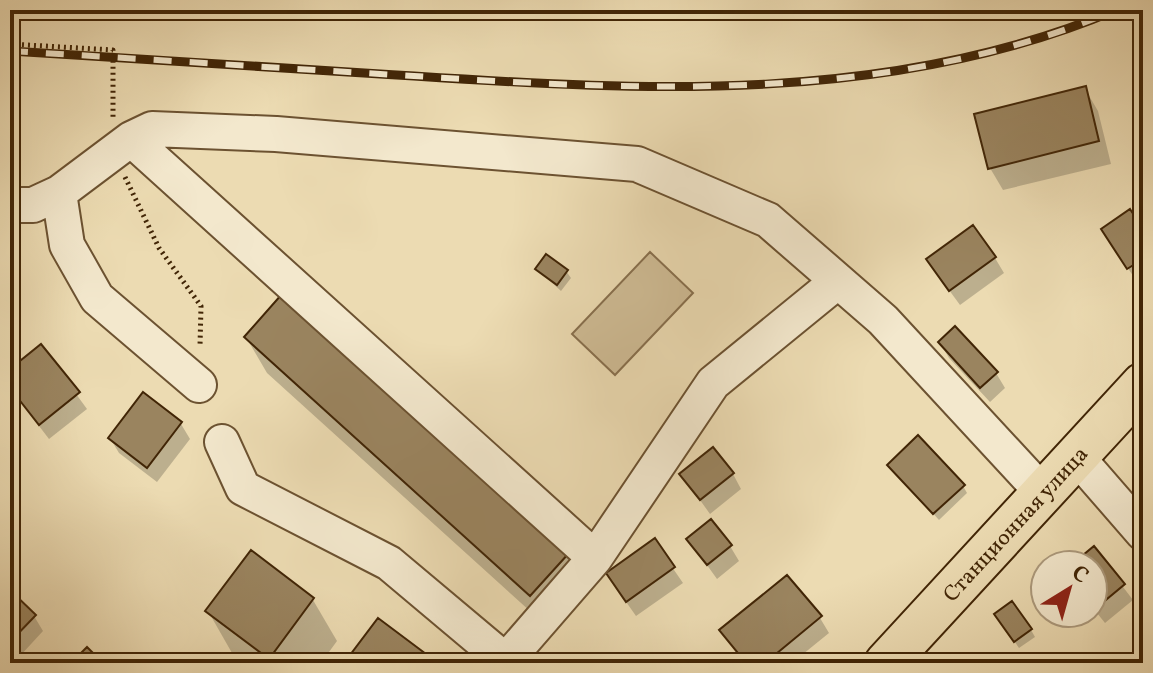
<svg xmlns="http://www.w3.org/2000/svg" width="1153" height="673" font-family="Vollkorn,serif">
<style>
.green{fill:#cfbc95;stroke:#88704e;stroke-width:2}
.shadow{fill:#0003}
.building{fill:#9a845f;stroke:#412506;stroke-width:2}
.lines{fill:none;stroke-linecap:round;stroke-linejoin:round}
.minor-casing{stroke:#6c5231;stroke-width:38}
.major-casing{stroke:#412506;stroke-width:46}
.path{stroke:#412506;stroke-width:5;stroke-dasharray:2 4;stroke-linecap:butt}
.minor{stroke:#f3e8cd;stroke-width:34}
.major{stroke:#ecdbb2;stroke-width:42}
.rail-casing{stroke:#412506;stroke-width:9}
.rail{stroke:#f3e8cd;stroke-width:6;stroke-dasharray:18;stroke-linecap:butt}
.labels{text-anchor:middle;stroke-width:7;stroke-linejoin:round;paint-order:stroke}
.street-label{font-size:22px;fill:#412506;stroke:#f3e8cd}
</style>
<rect width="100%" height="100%" fill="#ecdbb2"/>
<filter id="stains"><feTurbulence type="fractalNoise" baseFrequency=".0025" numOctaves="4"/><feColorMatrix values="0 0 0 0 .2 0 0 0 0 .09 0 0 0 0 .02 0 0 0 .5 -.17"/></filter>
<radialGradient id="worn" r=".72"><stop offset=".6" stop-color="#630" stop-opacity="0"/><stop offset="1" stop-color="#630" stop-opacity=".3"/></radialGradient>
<path class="green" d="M650,252L693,293L615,375L572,334Z"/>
<path class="shadow" d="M1085,89L1098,111L1111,164L1003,190L990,168Z
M1143,233V280L1138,283L1112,245Z
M995,258L1004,273L960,305L938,275Z
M537,269L566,271L571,278L561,291Z
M246,337L567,555L588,591L552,631L267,373Z
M940,343L996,373L1005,388L990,402L949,358Z
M41,346L87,409L49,439L10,388V371Z
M144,395L181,424L190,439L157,482L119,453L110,438Z
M889,465L963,486L967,493L939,520Z
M733,474L741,489L710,514L682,475Z
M689,540L730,546L739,561L717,579Z
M654,541L683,583L636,616L617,589Z
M1094,549L1133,600L1105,623L1093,608V565H1074Z
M10,593L34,616L43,631L20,656L10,647Z
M313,600L337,641L321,663H245L232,653L208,611Z
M820,618L829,633L792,663H745L722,631Z
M1001,622L1031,630L1035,637L1019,648Z"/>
<path class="building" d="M1086,86L1099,141L988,169L974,114Z
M1130,209L1143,229V259L1127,269L1101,229Z
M973,225L996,257L949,291L926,259Z
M546,254L568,270L557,285L535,269Z
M282,294L569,553L530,596L244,337Z
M955,326L998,372L980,388L938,342Z
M41,344L80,392L39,425L10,388V369Z
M143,392L182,422L147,468L108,438Z
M918,435L965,485L933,514L887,465Z
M713,447L734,473L700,500L679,474Z
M711,519L732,545L707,565L686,539Z
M655,538L675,567L626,602L606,573Z
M1094,546L1125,584L1095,609L1093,565H1071Z
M251,550L314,598L269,659L205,611Z
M787,575L822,616L765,663H746L719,630Z
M10,590L36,615L10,642Z
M1012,601L1032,629L1014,642L994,614Z
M378,618L438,663H344Z
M87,647L103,663H71Z"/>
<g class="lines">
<defs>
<path id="minor" d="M131,139L595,558
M59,193L67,245L97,298L199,385
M10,205H33L59,193L131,139L152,129L276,134L637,164L768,220L883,320L1043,493
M222,442L243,488L389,563L508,663
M1076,456L1143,533
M504,663L595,558L713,383L838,281"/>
<g id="major">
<path id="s1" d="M886,663L1143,384"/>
</g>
</defs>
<use href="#minor" class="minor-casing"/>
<use href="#major" class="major-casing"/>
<path class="path" d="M10,44L113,50V117
M125,177L159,248L201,306L200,346"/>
<use href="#minor" class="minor"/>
<use href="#major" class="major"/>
<defs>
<path id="rail" d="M10,51C144,59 279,68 414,76C648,91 893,104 1116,10"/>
</defs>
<use href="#rail" class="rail-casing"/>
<use href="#rail" class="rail"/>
</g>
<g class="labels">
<g class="street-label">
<text dy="8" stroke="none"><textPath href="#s1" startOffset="190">Станционная улица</textPath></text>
</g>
</g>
<rect width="1153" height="673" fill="none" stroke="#ecdbb2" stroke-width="40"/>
<rect x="12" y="12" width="1129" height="649" fill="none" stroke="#412506" stroke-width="4"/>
<rect x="20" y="20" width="1113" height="633" fill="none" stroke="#412506" stroke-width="2"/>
<g transform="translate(1069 589) rotate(37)"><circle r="38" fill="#f3e8cd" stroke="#ac9a7d" stroke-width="2"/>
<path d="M0-6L14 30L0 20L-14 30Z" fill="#8f2418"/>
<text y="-12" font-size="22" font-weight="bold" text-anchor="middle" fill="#412506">С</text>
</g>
<rect width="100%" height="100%" filter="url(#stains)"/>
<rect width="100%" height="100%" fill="url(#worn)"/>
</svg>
